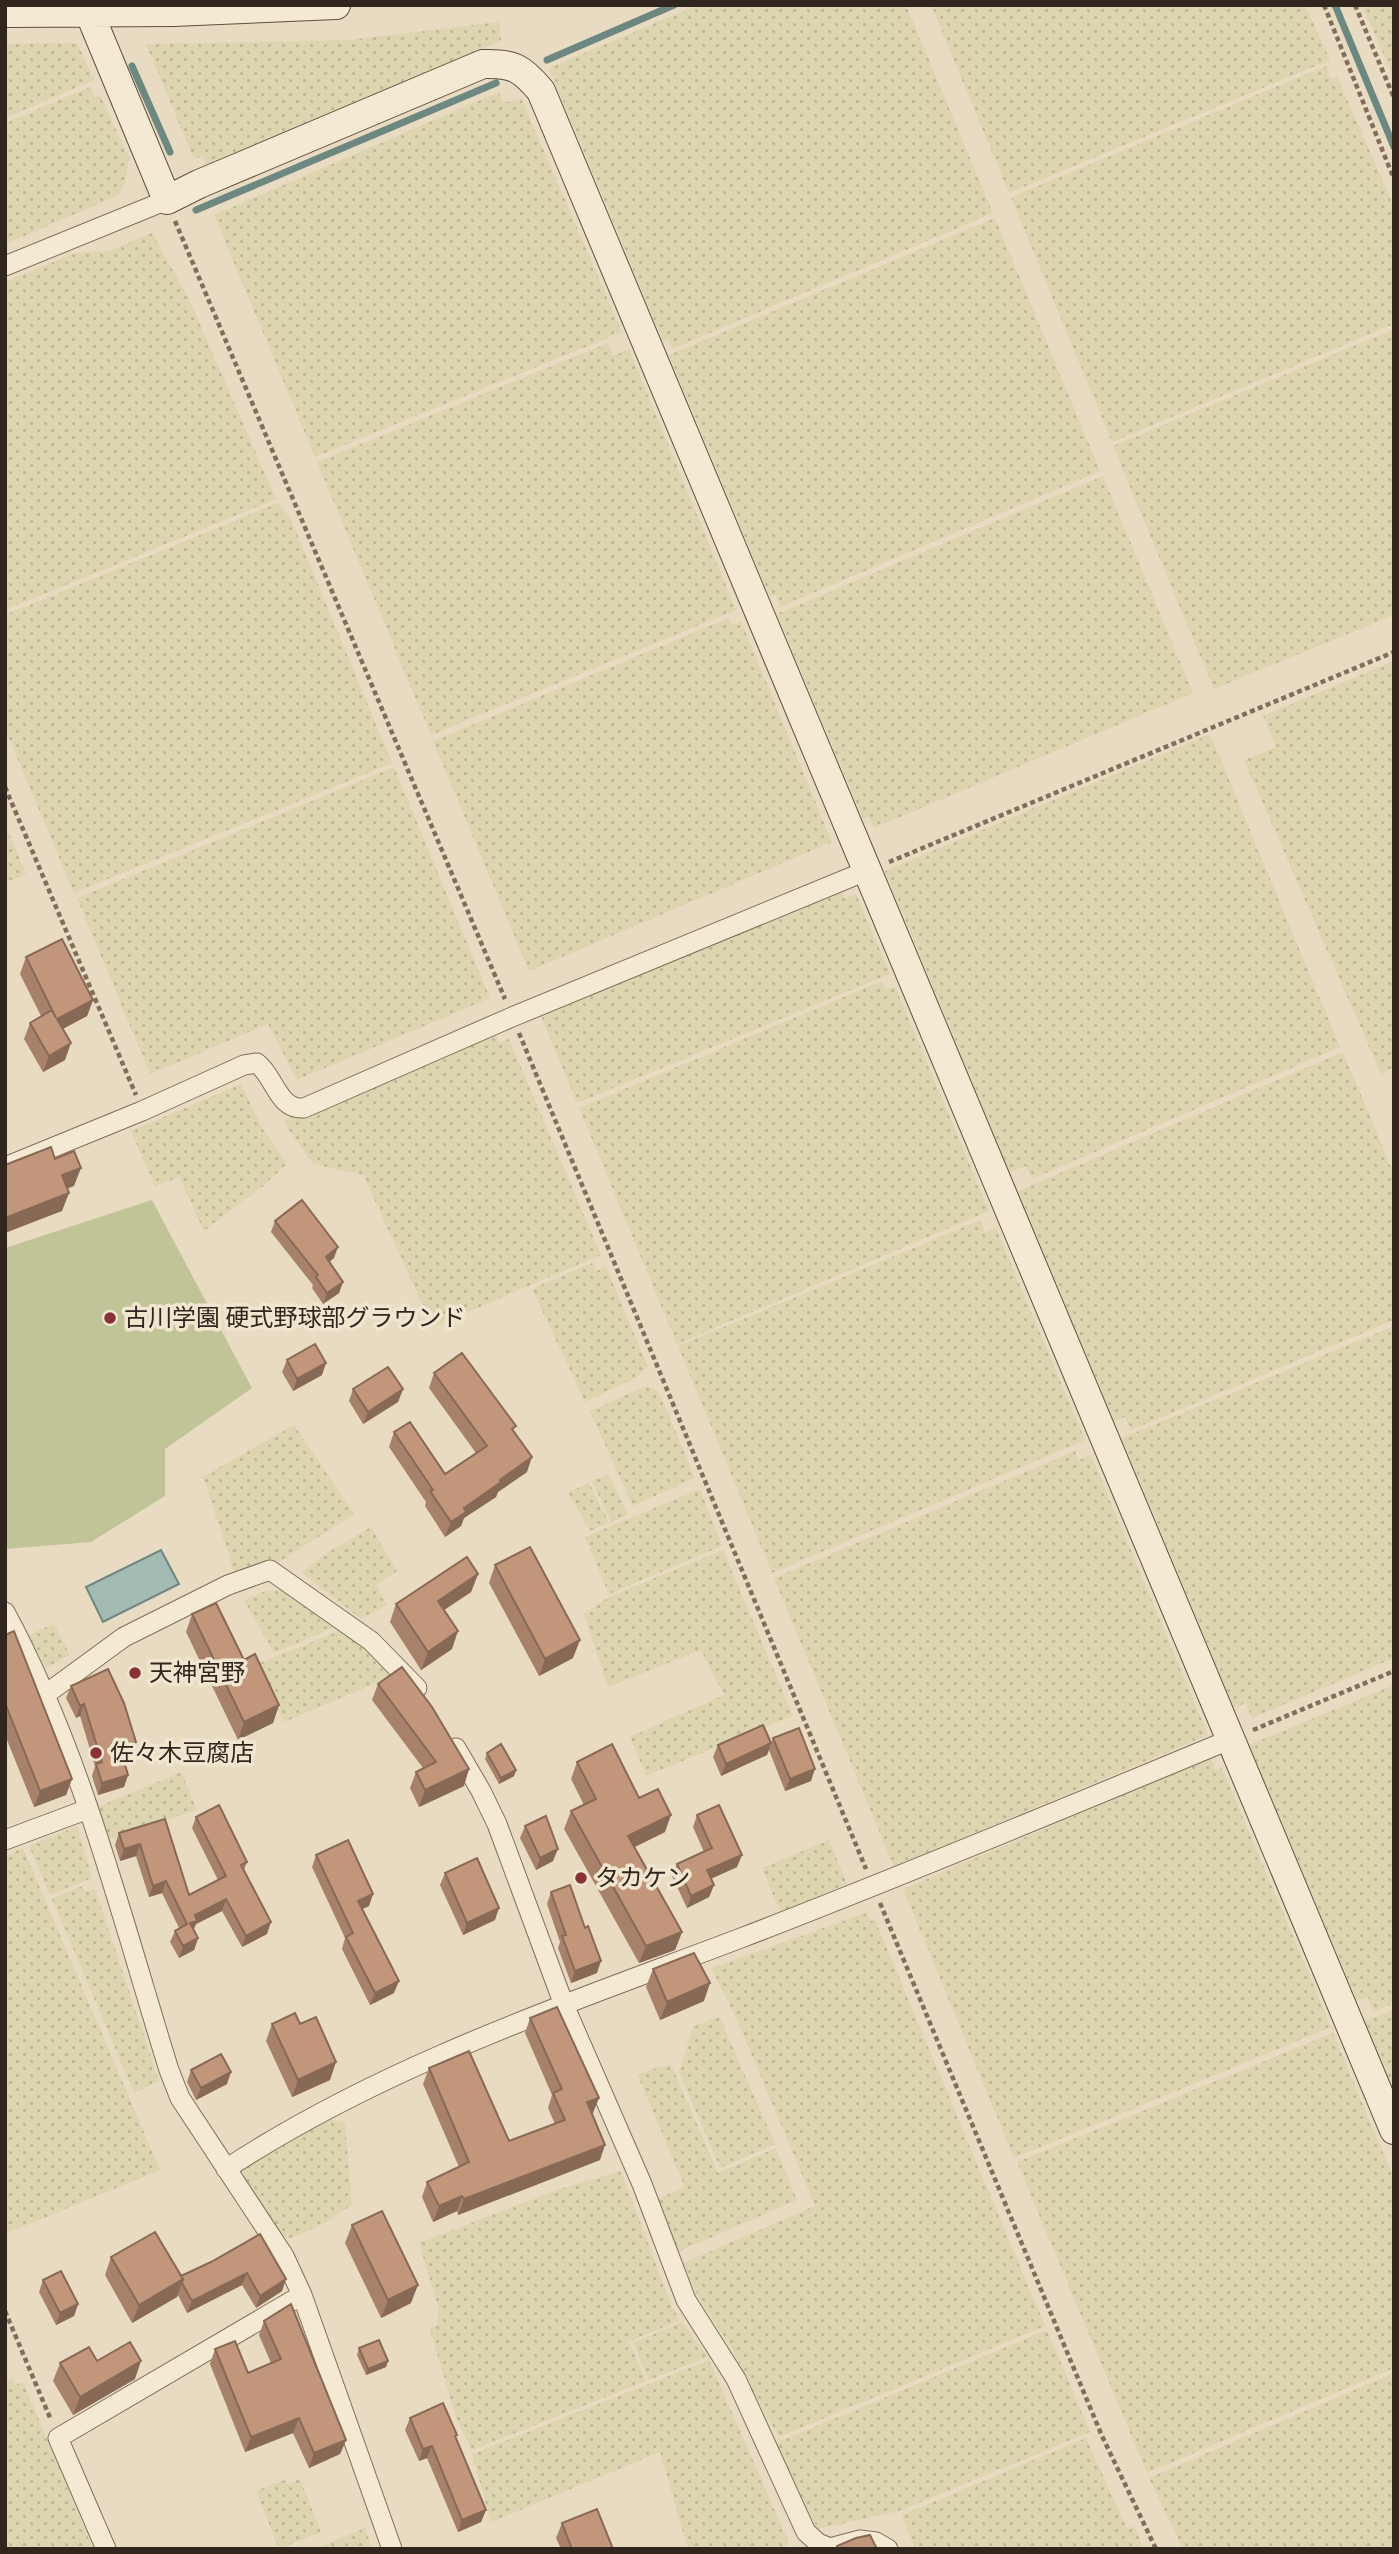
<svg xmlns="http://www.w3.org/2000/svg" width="1399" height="2554" font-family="Georgia,'Noto Sans JP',serif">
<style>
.farmland{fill:url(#farmland-dots)}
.green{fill:#c1c497}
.water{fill:#a3bbb3;stroke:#6c8880;stroke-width:2}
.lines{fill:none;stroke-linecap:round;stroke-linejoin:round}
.stream{stroke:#6c8880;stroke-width:7}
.street-casing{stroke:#806d5b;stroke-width:21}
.secondary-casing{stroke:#614e3e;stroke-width:30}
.path{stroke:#806d5b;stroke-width:4.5;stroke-dasharray:5 3.5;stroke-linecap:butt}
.street{stroke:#f4e9d3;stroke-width:19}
.secondary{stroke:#f4e9d3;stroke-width:28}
.wall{fill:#a7816a}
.shaded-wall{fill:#886956}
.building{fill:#c2967b;stroke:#886956;stroke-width:2}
.poi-dot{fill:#883236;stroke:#f0e6d0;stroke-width:2.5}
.labels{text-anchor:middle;stroke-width:7;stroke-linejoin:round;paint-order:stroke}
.poi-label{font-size:24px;fill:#31261e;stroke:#f0e6d0;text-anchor:start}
</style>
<defs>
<pattern id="farmland-dots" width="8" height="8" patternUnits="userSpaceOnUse" patternTransform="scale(1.75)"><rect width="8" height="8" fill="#ddd4b0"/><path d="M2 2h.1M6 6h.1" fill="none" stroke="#beb697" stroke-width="1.8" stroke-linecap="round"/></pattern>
</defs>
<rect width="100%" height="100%" fill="#e8dbc2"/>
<path class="farmland" d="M698,5H906L993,213L672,349L668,339L663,341L549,68Z
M931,5H1305L1330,60L1009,193Z
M1366,5H1394V79L1363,7Z
M499,22L501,41L206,164L203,156L194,159L146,44L349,40Z
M77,43L94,80L5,118V44Z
M1326,66L1331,79L1337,76L1394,207V324L1112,442L1011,197Z
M90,87L94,97L100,95L129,158L125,184L117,196L5,244V123Z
M499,92L503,103L521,98L622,332L315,457L214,215Z
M995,218L1100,471L780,607L776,595L770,597L669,355Z
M152,233L188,297L276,499L5,610V282L75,253L109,251Z
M1394,329V615L1214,689L1113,446Z
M608,343L613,356L629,349L736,610L431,735L317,462Z
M1103,476L1193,693L874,828L869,817L863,819L777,614Z
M278,503L291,519L392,763L74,893L5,729V615Z
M729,618L732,625L741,621L832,842L529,971L433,741Z
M1394,661V1068L1381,1074L1244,760L1276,747L1263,716Z
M1210,734L1340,1047L1032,1179L1026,1166L1010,1172L885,871Z
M394,767L490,998L297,1080L268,1024L150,1074L77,898Z
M5,824L26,874L5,883Z
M841,889L845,899L856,894L890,974L577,1103L541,1016Z
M882,981L886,990L895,986L989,1211L677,1344L579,1108Z
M495,1033L499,1043L509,1039L601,1255L433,1327L363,1175L313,1164L289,1130L284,1120Z
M1343,1052L1394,1174V1320L1131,1430L1125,1417L1114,1421L1018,1191Z
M241,1084L264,1131L287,1164L262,1187L204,1231L179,1177L155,1187L131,1131Z
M981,1220L985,1232L996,1228L1085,1440L772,1573L678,1346Z
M592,1263L596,1271L606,1267L648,1367L635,1378L585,1402L532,1289Z
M1394,1326V1658L1252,1718L1246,1703L1234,1708L1122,1438Z
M646,1386L659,1392L695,1478L633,1506L590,1411Z
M294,1425L354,1514L276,1564L237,1581L203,1477Z
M1075,1451L1079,1460L1091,1455L1208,1735L894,1867L774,1578Z
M608,1474L628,1515L611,1522L592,1481Z
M589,1483L609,1523L590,1531L568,1492Z
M700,1489L722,1546L609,1594L585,1537Z
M371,1527L397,1571L376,1585L387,1605L361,1619L302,1573L322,1556Z
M723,1550L793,1716L646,1776L630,1737L724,1695L701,1650L608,1687L584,1614L609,1597Z
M286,1589L337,1626L274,1653L244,1600L266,1591Z
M54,1624L70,1655L46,1668L28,1635Z
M341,1630L397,1674L284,1722L255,1665Z
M1394,1685V2003L1374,2012L1368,1997L1357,2001L1249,1745Z
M1211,1758L1215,1770L1222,1768L1331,2027L1014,2158L903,1889Z
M181,1772L197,1810L108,1839L98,1807Z
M77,1826L92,1878L50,1895L29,1846Z
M829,1840L847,1884L780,1912L762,1868Z
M23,1848L160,2170L5,2234V1856Z
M82,1886L85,1892L95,1889L159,2081L134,2093L52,1899Z
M866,1913L871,1921L875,1920L1045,2326L779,2437L754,2396L733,2350L701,2302L683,2263L815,2206L738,2022L711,1968Z
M1394,2009V2090L1365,2021Z
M719,2016L775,2144L720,2168L679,2072L693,2027Z
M1333,2033L1394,2179V2368L1147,2473L1017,2162Z
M671,2064L718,2173L776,2148L797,2200L673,2254L655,2200L685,2187L637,2074Z
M322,2117L345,2123L352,2205L325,2223L291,2238L277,2234L243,2180L246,2159Z
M621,2171L672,2307L680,2320L629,2342L646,2381L472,2450L457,2420L430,2330L437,2324L439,2309L419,2243L557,2190Z
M682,2322L708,2357L649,2380L633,2343Z
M1047,2330L1090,2432L899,2511L818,2529L801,2498L776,2443Z
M709,2360L789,2543L782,2549H688L660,2452L491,2522L472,2454Z
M1394,2373V2549H1183L1149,2478Z
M12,2378L15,2385L23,2382L93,2549H5V2381Z
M1086,2438L1127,2529L1134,2526L1144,2549H915L902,2515Z
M300,2479L321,2532L279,2549L256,2491L285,2480L287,2484Z
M365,2528L372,2549H315Z"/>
<path class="green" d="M152,1200L252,1388L165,1449V1496L91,1542L5,1549V1248Z"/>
<path class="water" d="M161,1550L179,1584L103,1622L86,1587Z"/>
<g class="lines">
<path class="stream" d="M1335,5L1394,147
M547,60L674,5
M132,66L170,152
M196,210L496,83"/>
<defs>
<path id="street" d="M5,266L167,200
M5,1167L142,1111L244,1065L257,1063C275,1077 278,1110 304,1108L512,1017L866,871
M5,1612C82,1755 121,1916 169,2070L180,2098L284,2256L302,2295L392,2549
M46,1694L124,1637L228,1585L270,1570L371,1641L417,1688
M456,1748L481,1791L497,1824L564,2005L642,2184L686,2300L736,2379L806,2532L818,2543L830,2548L860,2540L876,2542L888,2549
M5,1840L88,1809
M226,2169C382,2066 567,2004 741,1938C905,1875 1067,1807 1229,1740
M106,2549L58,2438L302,2295"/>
<path id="secondary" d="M89,12L167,200L199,184L483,64C513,63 522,68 541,91L1394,2130
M5,13L173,12L336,5"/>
</defs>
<use href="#street" class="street-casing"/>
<use href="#secondary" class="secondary-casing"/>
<path class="path" d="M1324,5L1394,179
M1355,5L1394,98
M175,221L505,999
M5,787L136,1095
M889,862L1394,652
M519,1033L866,1869
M1253,1730L1394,1671
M880,1903L1102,2436L1156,2549
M5,2311L51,2420"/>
<use href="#street" class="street"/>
<use href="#secondary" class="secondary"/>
</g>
<path class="wall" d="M26,957L93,1000L87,1016L63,1029L65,1060L43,1072L24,1039L30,1023L41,1016L20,974Z
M275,1221L334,1258L329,1262L343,1282L339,1293L323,1304L312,1288L313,1285L271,1232Z
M287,1360L322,1375L293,1391L282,1372Z
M434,1373L514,1431L527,1472L498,1492L496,1497L464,1518L461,1526L445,1537L425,1506L426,1502L389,1447L394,1432L445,1474L476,1453L429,1388Z
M353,1389H403L398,1402L363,1424L349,1401Z
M495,1565L573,1658L539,1676L489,1583Z
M478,1574L471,1592L444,1610L452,1649L421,1670L390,1622L396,1604Z
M192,1614L279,1705L273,1723L238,1740L186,1632Z
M5,1635L72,1779L66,1795L34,1807L5,1735Z
M378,1684L464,1786L419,1807L410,1788L416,1772L423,1768L372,1700Z
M71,1686L136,1742L132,1754L123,1757L128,1775L124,1787L98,1795L92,1776L95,1766L80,1716L76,1718L66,1698Z
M773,1738L811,1781L785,1791L769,1750L767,1755L721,1776L713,1757L718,1745L771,1743Z
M487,1753L516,1770L514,1776L499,1784L485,1759Z
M577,1762L639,1798L665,1832L635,1847L682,1932L675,1950L639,1963L564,1829L571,1811L584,1805L571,1779Z
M697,1815L737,1867L711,1879L714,1885L709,1897L687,1908L672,1876L677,1864L704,1852L693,1827Z
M196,1817L247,1862L244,1870L267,1934L242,1947L222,1911L196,1924L194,1929L198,1938L194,1950L179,1958L170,1942L175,1931L179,1928L162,1893L149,1897L136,1856L120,1861L115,1845L119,1833L165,1819L189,1895L218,1880L192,1828Z
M525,1826L553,1861L536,1870L520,1838Z
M316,1855L369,1906L362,1909L394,1993L370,2005L342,1949L345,1938L312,1867Z
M445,1873L495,1920L463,1935L440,1885Z
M551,1892L597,1973L571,1983L558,1948L560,1942L547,1904Z
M653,1969L704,2001L660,2020L646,1987Z
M530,2018L599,2098L592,2113L600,2160L458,2215L457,2211L433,2222L422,2197L427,2182L459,2167L423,2084L429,2068L509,2141L555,2124L548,2108L552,2095L525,2033Z
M272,2024L330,2080L292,2097L266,2041Z
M191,2070L227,2084L196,2100L187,2082Z
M352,2225L411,2303L381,2318L345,2243Z
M111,2257L181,2276L211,2262L286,2279L282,2291L256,2308L242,2285L187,2313L178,2295L177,2297L132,2323L105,2275Z
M43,2280L78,2304L74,2316L56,2325L39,2292Z
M264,2321L346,2440L340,2454L309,2468L293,2433L245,2452L210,2364L215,2349L248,2373L271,2363L259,2335Z
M359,2348L388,2361L386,2367L366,2375L357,2355Z
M97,2361L135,2379L73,2415L53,2381L60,2363Z
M410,2418L456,2438L486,2510L481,2522L458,2532L427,2458L419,2461L405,2430Z
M562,2523L613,2549H561L556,2538Z"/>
<path class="shaded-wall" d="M93,1000L87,1016L51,1035L57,1019Z
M71,1043L65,1060L43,1072L49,1056Z
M81,1168L74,1186L56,1193L62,1175Z
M69,1193L62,1211L5,1233V1218Z
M338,1247L334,1258L322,1268L326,1257Z
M343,1282L339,1293L323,1304L327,1293Z
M326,1363L322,1375L293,1391L297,1379Z
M403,1389L398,1402L363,1424L368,1412Z
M532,1457L527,1472L498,1492L496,1497L464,1518L461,1526L445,1537L451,1522L464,1508L500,1480Z
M478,1574L471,1592L432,1618L438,1601Z
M458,1631L452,1649L421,1670L428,1652Z
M580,1640L573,1658L539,1676L545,1659Z
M84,1704L80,1716L76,1718L80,1706Z
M279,1705L273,1723L238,1740L244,1722Z
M136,1742L132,1754L116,1759L120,1747Z
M771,1743L767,1755L721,1776L726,1764Z
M469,1769L464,1786L419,1807L425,1790Z
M815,1769L811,1781L785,1791L790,1779Z
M516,1770L514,1776L499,1784L501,1778Z
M128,1775L124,1787L98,1795L102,1783Z
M72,1779L66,1795L34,1807L40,1791Z
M671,1815L665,1832L622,1853L628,1836Z
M140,1844L136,1856L120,1861L124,1849Z
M558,1849L553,1861L536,1870L540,1858Z
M742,1855L737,1867L703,1882L707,1870Z
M166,1881L162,1893L149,1897L153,1886Z
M714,1885L709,1897L687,1908L691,1896Z
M373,1894L369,1906L354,1913L358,1901Z
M226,1899L222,1911L196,1924L192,1932L186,1935L195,1915Z
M499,1908L495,1920L463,1935L467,1923Z
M271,1922L267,1934L242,1947L246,1936Z
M682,1932L675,1950L639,1963L646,1946Z
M198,1938L194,1950L179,1958L183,1946Z
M601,1961L597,1973L571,1983L575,1971Z
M399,1981L394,1993L370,2005L375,1993Z
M710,1983L704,2001L660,2020L667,2002Z
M336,2062L330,2080L292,2097L298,2080Z
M231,2072L227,2084L196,2100L201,2088Z
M599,2098L593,2113L582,2118L587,2102Z
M605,2145L600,2160L458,2215L464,2199Z
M462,2196L457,2211L433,2222L439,2206Z
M247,2273L242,2285L187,2313L192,2301Z
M183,2279L177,2297L132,2323L139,2305Z
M286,2279L282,2291L256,2308L260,2296Z
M418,2285L411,2303L381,2318L388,2300Z
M78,2304L74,2316L56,2325L60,2313Z
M141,2361L135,2379L73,2415L80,2397Z
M388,2361L386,2367L366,2375L368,2369Z
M299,2418L293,2433L245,2452L251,2437Z
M346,2440L340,2454L309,2468L314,2453Z
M432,2446L427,2458L419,2461L423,2449Z
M486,2510L481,2522L458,2532L462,2520Z"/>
<path class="building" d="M62,939L93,1000L57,1019L71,1043L49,1056L30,1023L52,1010L56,1018L26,957Z
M51,1147L55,1159L74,1151L81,1168L62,1175L69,1193L5,1218V1165Z
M302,1200L338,1247L326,1257L343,1282L327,1293L316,1277L318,1275L275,1221Z
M315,1344L326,1363L297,1379L287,1360Z
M462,1353L516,1426L512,1429L532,1457L500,1480L501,1482L464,1508L466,1512L451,1522L430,1491L433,1490L394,1432L410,1422L445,1474L487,1446L434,1373Z
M388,1367L403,1389L368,1412L353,1389Z
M530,1547L580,1640L545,1659L495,1565Z
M467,1557L478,1574L438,1601L458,1631L428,1652L396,1604Z
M216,1603L244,1660L255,1654L279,1705L244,1722L192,1614Z
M14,1631L72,1779L40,1791L5,1703V1635Z
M402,1667L432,1707L469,1769L425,1790L416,1772L436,1762L378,1684Z
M108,1669L124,1703L136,1742L120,1747L128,1775L102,1783L96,1764L102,1762L84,1704L80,1706L71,1686Z
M763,1725L771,1743L726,1764L718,1745Z
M799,1728L815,1769L790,1779L773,1738Z
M501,1744L516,1770L501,1778L487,1753Z
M612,1744L639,1798L658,1789L671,1815L628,1836L682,1932L646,1946L571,1811L596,1799L577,1762Z
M219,1805L247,1862L241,1865L271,1922L246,1936L226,1899L195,1915L197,1921L190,1923L198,1938L183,1946L175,1931L187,1924L166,1881L153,1886L140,1844L124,1849L119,1833L165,1819L189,1895L226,1876L196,1817Z
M719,1805L742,1855L707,1870L714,1885L691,1896L677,1864L712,1848L697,1815Z
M546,1816L558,1849L540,1858L525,1826Z
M348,1840L373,1894L358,1901L399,1981L375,1993L346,1937L353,1933L316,1855Z
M477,1858L499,1908L467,1923L445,1873Z
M570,1885L585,1928L588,1926L601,1961L575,1971L562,1936L566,1935L551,1892Z
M694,1953L710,1983L667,2002L653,1969Z
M557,2007L599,2098L587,2102L605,2145L464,2199L462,2196L439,2206L427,2182L469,2162L429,2068L469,2051L509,2141L565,2120L553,2093L562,2089L530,2018Z
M295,2013L300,2024L316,2017L336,2062L298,2080L272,2024Z
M221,2054L231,2072L201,2088L191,2070Z
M382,2211L418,2285L388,2300L352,2225Z
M155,2232L183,2279L139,2305L111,2257Z
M260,2234L286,2279L260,2296L247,2273L192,2301L182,2283L183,2279L181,2276L211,2262Z
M61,2271L78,2304L60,2313L43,2280Z
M291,2304L346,2440L314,2453L299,2418L251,2437L215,2349L235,2341L248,2373L281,2359L264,2321Z
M379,2340L388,2361L368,2369L359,2348Z
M130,2342L141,2361L80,2397L60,2363L89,2347L97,2361Z
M443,2403L457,2435L455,2436L486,2510L462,2520L432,2446L423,2449L410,2418Z
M597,2509L613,2549H572L562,2523Z
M870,2535L877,2549H838L837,2546L856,2538Z"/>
<g class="poi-dot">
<circle cx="110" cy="1318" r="7"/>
<circle cx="135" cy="1673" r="7"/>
<circle cx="96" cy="1753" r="7"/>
<circle cx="581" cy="1878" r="7"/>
</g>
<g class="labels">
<g class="poi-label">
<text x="124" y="1326">古川学園 硬式野球部グラウンド</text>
<text x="149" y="1681">天神宮野</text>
<text x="110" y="1761">佐々木豆腐店</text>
<text x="595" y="1886">タカケン</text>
</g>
</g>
<rect width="1399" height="2554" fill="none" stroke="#31261e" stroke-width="14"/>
</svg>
